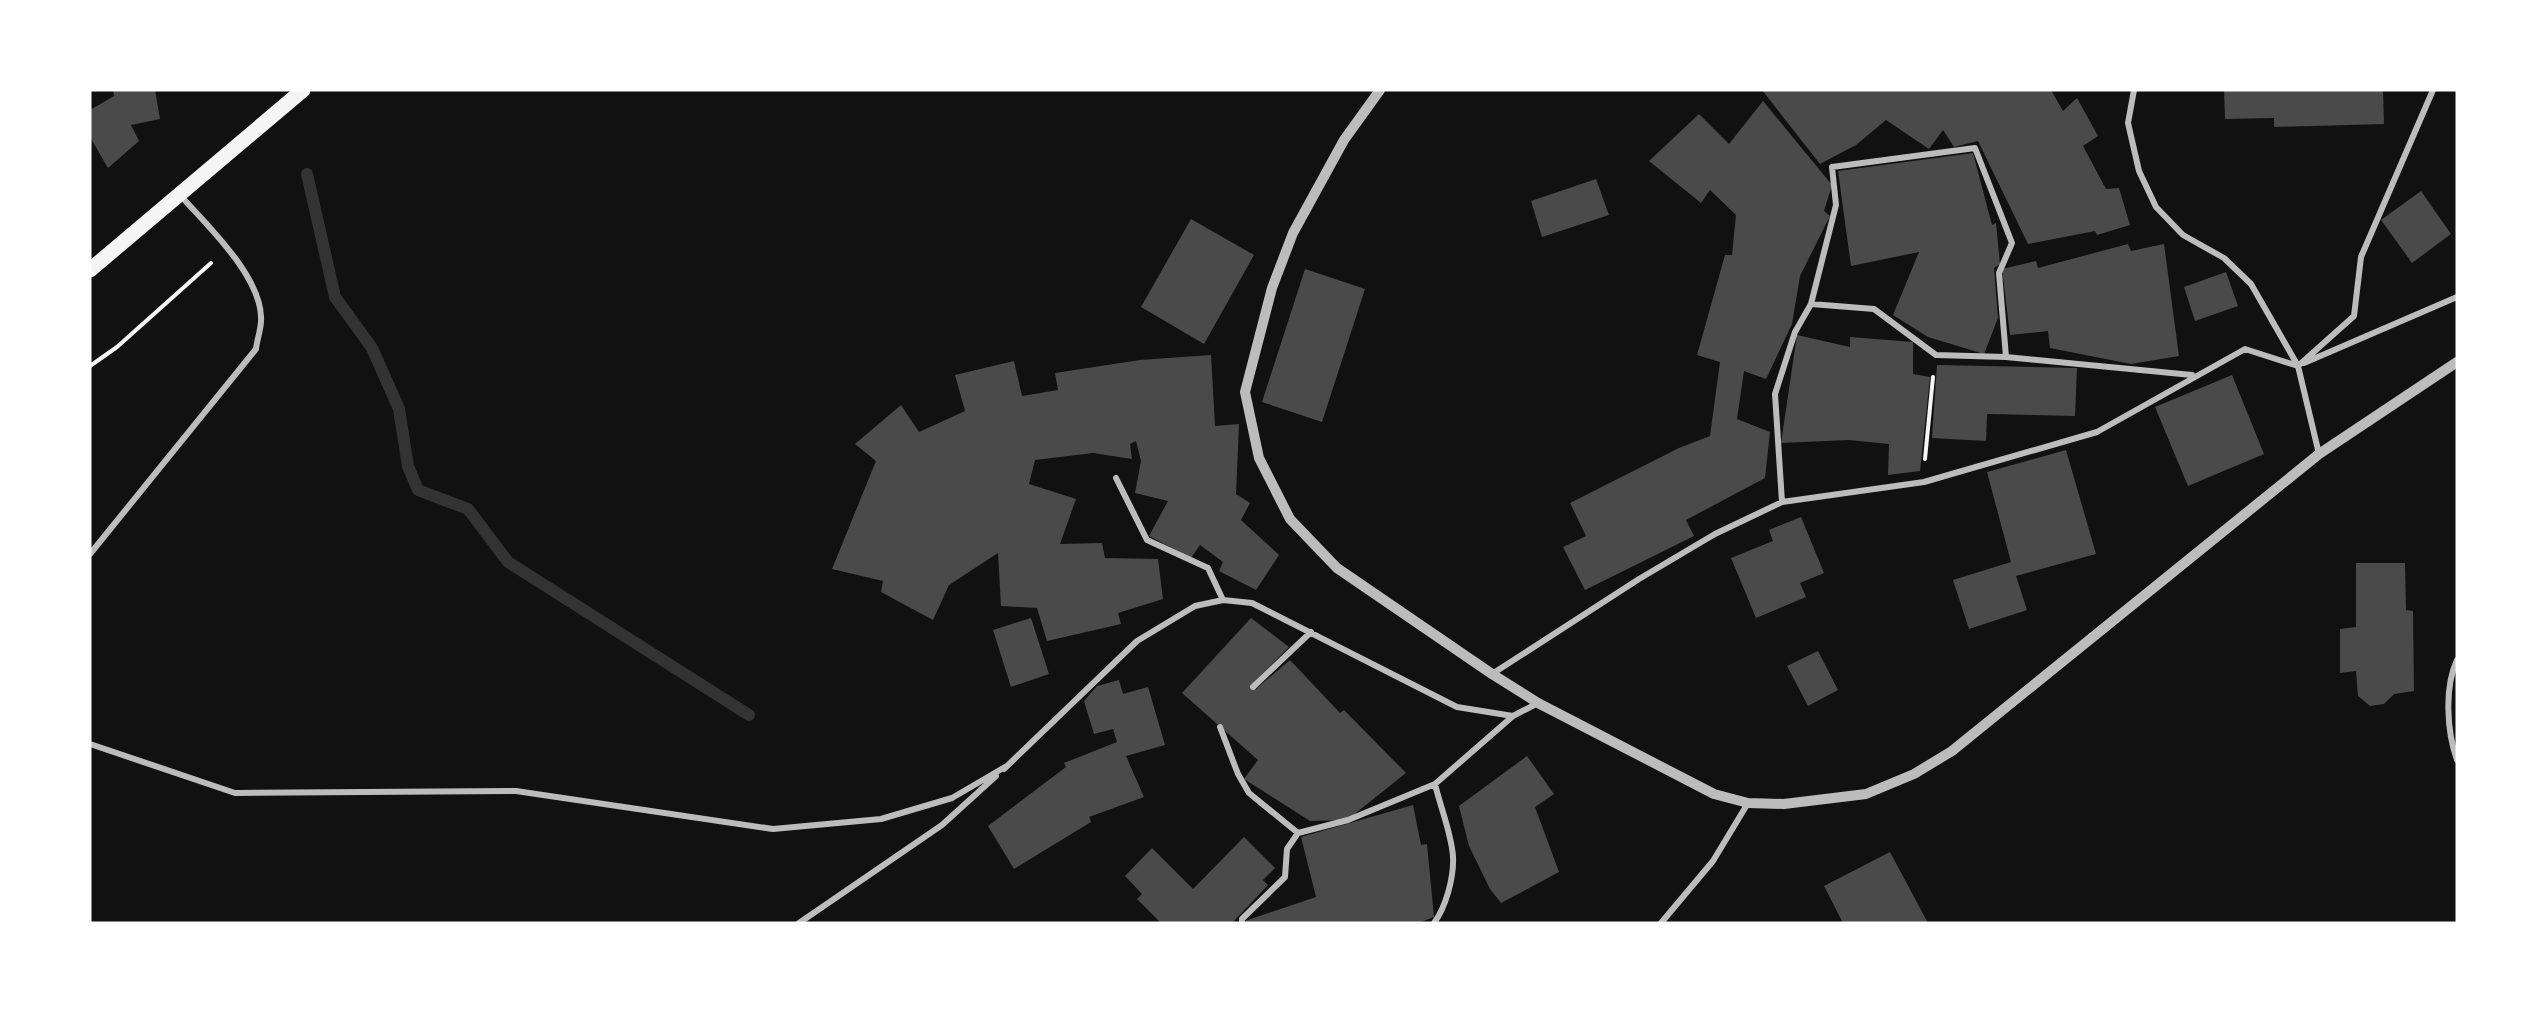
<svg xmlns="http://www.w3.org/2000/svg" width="2547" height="1013" font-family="Montserrat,sans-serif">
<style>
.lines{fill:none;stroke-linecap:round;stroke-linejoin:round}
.stream{stroke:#333;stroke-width:12}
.building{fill:#4a4a4a}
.path{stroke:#f5f5f5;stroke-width:4}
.minor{stroke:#bcbcbc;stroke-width:6}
.tertiary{stroke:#bcbcbc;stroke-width:10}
.primary{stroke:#f5f5f5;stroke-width:15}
</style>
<rect width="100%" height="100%" fill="#111"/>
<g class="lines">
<path class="stream" d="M307,174L335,297L372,348L399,409L408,466L418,490L468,509L508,562L749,715"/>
</g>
<path class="building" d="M113,90H155L160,119L131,125L139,141L108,168L90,137V110L114,96Z
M1762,90H2051L2063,111L2077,98L2098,136L2083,146L2106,189L2119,188L2130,225L2097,235L2095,231L2028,244L1978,141L1954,147L1943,130L1929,149L1886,120L1856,145L1820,164Z
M2224,90H2383L2384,124L2274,127V118L2225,119Z
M1763,101L1832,185L1824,211L1830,216L1800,276L1792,324L1766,379L1744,371L1737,419L1770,432L1765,478L1686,520L1694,536L1585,590L1563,547L1586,536L1570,503L1679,448L1710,436L1720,362L1697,355L1725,255H1732L1736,215L1710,190L1701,203L1649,161L1699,114L1729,144Z
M1973,153L1992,225L1996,223L2000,264L1994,268L1998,318L1984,354L1928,337L1893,315L1919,252L1851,266L1838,171Z
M1596,179L1609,215L1542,237L1531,201Z
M2421,191L2451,234L2412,263L2381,220Z
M1191,219L1254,255L1204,344L1141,307Z
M2128,244L2131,251L2164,244L2179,356L2131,364L2050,348L2048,331L2010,335L2002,269L2036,261L2038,268Z
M1305,269L1365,289L1322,422L1262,402Z
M2226,272L2238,306L2195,321L2184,287Z
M1797,335L1850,347V337L1913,342V374L1930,377L1920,471L1888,475L1889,444L1849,440L1781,443Z
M1211,355L1215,426L1239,424L1236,494L1250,503L1241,520L1279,555L1256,590L1219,571L1223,562L1200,545L1191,558L1149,536L1168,501L1135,493L1141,461L1136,441L1130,444L1132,459L1093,453L1035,460L1029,484L1076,499L1060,544L1102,543L1105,558L1158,559L1163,599L1118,613L1121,624L1047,641L1037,608L1001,606L998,553L949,585L933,620L881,592L883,581L832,569L876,461L855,444L901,405L919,432L965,411L955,375L1014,361L1022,396L1058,390L1055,373L1140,360Z
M1937,365L2077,368L2075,416L1987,414L1986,441L1932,438Z
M2232,375L2264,454L2188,486L2155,407Z
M2066,450L2096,554L2016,576L2027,610L1969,629L1953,580L2011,562L1987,472Z
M1801,517L1824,573L1800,583L1806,597L1756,618L1731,558L1773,541L1769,530Z
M2356,563H2405L2406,610L2413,611L2414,691L2394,694L2384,704L2370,706L2358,696L2356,671L2340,673V629L2356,627Z
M1031,618L1049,674L1011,687L993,630Z
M1251,618L1289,647L1251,685L1256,689L1290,660L1340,713L1344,710L1406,773L1347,820L1310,821L1244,779L1258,760L1182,693Z
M1818,651L1838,690L1808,706L1787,666Z
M1119,680L1123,694L1148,687L1165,745L1126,756L1144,797L1089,817L1091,822L1014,869L988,826L1066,767L1064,763L1117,742L1113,729L1094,734L1084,701L1097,686Z
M1527,756L1554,794L1535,807L1559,872L1501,903L1490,889L1469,846L1459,806Z
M1413,805L1421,845L1427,844L1434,917L1418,923H1245V921L1316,897L1301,837Z
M1244,837L1275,868L1263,880L1268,885L1232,923H1161L1137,899L1142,894L1125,876L1152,848L1193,889Z
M1890,852L1928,923H1843L1824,886Z"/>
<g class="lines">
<path class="path" d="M90,366L117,347L211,263
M1925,459L1933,377"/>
<path class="minor" d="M2134,90L2128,123L2139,171L2156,207L2183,235L2224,258L2251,284L2298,366
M1811,304L1874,309L1936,355L2006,357L2192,375
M2304,363L2457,297
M2298,366L2354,316L2361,257L2433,90
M1116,478L1147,540L1208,568L1223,600
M1782,502L1775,394L1795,332L1811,304L1836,205L1832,167L1975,148L2012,243L1999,273L2006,357
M90,554L256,349C257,339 262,327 261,317C260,275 206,224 179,194
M2457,660C2444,688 2447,732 2457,760
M1492,674L1639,579L1715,534L1782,502L1924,482L2097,432L2245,349L2298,366L2319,454
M1253,687L1311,632
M1220,727L1238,774L1249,793L1298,833
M90,744L235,793L516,791L773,829L881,819L952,798L1005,767
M1004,769L1137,641L1195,606L1223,600L1252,603L1457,707L1513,716
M799,923L942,825L996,776
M1242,923V919L1285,877L1287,849L1298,833L1348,820L1435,784L1513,716L1538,703
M1434,923C1446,907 1454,877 1453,857C1452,835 1440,806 1435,784
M1661,923L1713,861L1748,803"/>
<path class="tertiary" d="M1380,90L1344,140L1293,233L1272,288L1245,392L1259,458L1290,519L1337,568L1492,674L1538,703L1714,794L1748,803L1784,804L1866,794L1914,774L1952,751L2319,454L2457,362"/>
<path class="primary" d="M90,270L303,90"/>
</g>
<rect width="2547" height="1013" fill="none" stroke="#ffffff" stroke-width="183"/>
</svg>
